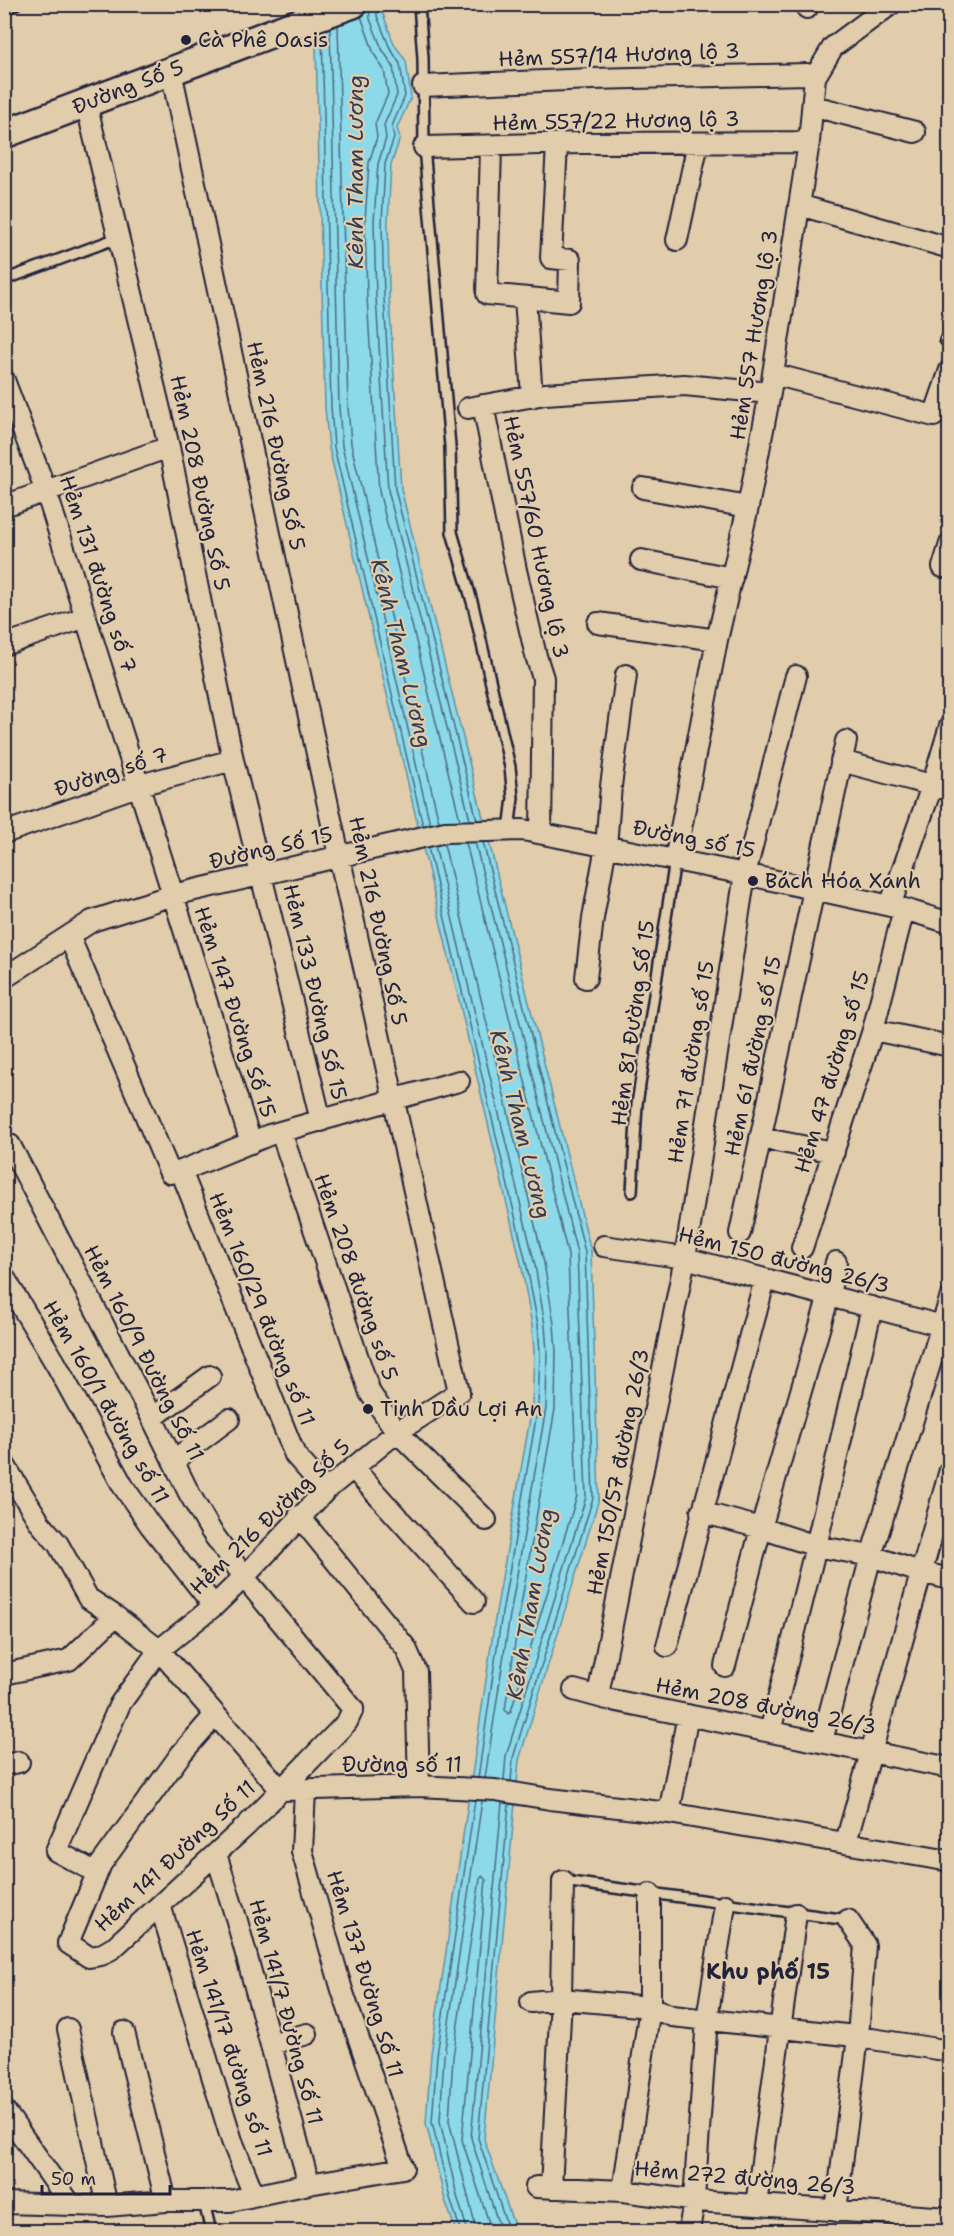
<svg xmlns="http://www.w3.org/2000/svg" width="954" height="2236" font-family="'Shantell Sans',sans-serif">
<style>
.water{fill:#8bd9e9;stroke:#6190a3;stroke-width:1.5}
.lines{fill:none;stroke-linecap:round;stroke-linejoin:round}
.shore{stroke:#4c6b81;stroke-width:1.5}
.lane-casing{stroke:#22223b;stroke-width:14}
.street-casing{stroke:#22223b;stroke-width:24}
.secondary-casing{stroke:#22223b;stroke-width:32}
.lane{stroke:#e1ccab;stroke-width:9}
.street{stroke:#e1ccab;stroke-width:20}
.secondary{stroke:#e1ccab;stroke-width:27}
.poi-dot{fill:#22223b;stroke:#e1ccab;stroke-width:2}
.labels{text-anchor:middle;stroke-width:4.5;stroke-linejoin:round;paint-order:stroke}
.poi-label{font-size:21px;fill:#22223b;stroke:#e1ccab;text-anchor:start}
.street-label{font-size:21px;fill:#22223b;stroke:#e1ccab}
.water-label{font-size:22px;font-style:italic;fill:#323d55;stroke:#e1ccab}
.neighbourhood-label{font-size:22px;font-weight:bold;fill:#22223b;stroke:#e1ccab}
</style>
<rect width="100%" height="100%" fill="#e1ccab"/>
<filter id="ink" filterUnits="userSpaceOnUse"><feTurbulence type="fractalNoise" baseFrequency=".0167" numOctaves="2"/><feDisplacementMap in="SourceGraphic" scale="12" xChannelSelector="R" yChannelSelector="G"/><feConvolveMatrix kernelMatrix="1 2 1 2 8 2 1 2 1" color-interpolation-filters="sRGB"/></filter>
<g filter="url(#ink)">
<path class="water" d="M315,5H382L383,14L394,44L406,61L411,97L397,128L400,138L391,165L388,222L389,296L401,489L591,1251L599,1499L519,1760L484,2139L516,2231H456L445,2200L426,2123L431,2054L496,1612L532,1407L534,1352L532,1326L522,1268L329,448L325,408Z"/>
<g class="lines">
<path class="shore" d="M369,4L370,19L382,49L393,66L397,95L384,125L386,138L378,164L374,221L376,297L388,490L470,820
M377,4V16L389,46L400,64L405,96L392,126L394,138L385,164L382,222L384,297L395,489L477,820
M361,16L374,54L384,70L388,94L375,124L377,137L369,163L365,221L367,297L379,491L460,820
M338,25L348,407L351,444L439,822
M330,28L339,407L342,446L430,824
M322,31L331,407L334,447L423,826
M475,842L577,1253L586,1497L506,1756L504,1780
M483,842L585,1252L593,1498L513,1758L511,1781
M444,844L544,1263L554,1324L556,1352L555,1409L519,1616L505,1710L508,1714L511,1711L577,1496L568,1255L466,843
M435,846L535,1265L545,1325L547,1352L546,1408L510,1615L485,1778
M428,847L527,1267L538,1325L540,1352L538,1407L502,1613L478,1778
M509,1804L478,2138L509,2232
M461,2232L450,2198L432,2122L437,2055L475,1800
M468,2232L457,2196L440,2121L444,2056L482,1801
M477,2232L449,2121L453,2057L480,1879L482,1876L486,1880L462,2140L492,2232
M501,2232L471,2138L502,1802"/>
<defs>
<path id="lane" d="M419,4L423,58L424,147L450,446L452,532L473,605L510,767L513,798L509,830
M4,9L16,4
M4,280L120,237
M945,340L950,341
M632,1192L637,1104L675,860
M563,1881L848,1920
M204,2202L211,2232"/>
<path id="street" d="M807,8L808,4
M423,86L592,79L807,74L815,77
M86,103L169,447L233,760L321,1121
M813,106L915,132
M424,147L581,143L809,142
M491,147L487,294L569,302L570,260L551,258L557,144
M799,205L950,248
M677,240L698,143
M525,298L532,397
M773,374L934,416L950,370
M4,380L46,491L251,1143
M483,405L516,570L536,656L543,678L541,833
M468,408L545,394L684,385L770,393
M643,488L748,507
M4,506L169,447
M641,560L732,578
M943,567L950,544
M598,623L717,640
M4,645L86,617
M841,761L950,790
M4,833L140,785L233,760
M675,860L717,640L748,507L770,393L809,142L815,77L833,47L891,4
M890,906L932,786L950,726
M69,936L170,1173L181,1171L269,1135L459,1081
M4,978L92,921L173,895L445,832L523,830L745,874L904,909L950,923
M586,978L593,918L606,846L611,786L626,675
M873,1030L950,1046
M281,1132L370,1393L397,1432L486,1520
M760,1138L834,1152
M10,1145L152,1418L189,1493L211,1531L244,1577L353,1709L347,1722L246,1826L113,1948L101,1955L89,1957L68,1943L101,1864L181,1754L215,1715
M181,1171L295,1455L326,1490
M740,1233L846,741
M604,1246L685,1258L950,1328
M802,1248L873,1030L904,909
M4,1277L56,1364L123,1486L150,1525L214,1606
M152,1418L210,1376
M173,1461L229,1419
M4,1464L40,1523L58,1544L88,1598L115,1616L159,1650L281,1790L419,1786L495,1790L550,1799L669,1813L950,1861
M353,1468L474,1602
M701,1512L761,1528L816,1546L871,1556L920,1572L950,1579
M299,1516L406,1648L416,1671L419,1786
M667,1646L765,1279
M725,1666L761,1528L829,1295L836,1262
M4,1674L69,1660L115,1616
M574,1690L607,1699L950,1768
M598,1695L685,1258L745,874L796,676
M773,1720L816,1546L872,1307
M822,1741L871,1556L950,1299
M4,1765L19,1762
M669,1813L688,1715
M846,1842L950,1470
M216,1854L237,1921L309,2184
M97,1873L56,1851L120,1704L159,1650L214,1606L244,1577L326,1490L397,1432L459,1392L332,824L171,71
M160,1905L232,2141L254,2195
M531,2002L561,1999L650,2007L672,2016L846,2035L950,2051
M68,2029L107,2206
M124,2032L166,2201
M271,2044L307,2034
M4,2110L71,2205
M536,2187L623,2191L697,2201L950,2218
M551,2188L561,1999L563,1881
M623,2191L650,2007V1894
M4,2203L107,2206L166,2201H230L309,2184L403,2168L342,1990L302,1851L305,1791
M756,2205L796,1914
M836,2211L858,2037L865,1945L848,1920
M689,2232L694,2199L707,2019L725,1905"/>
<path id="secondary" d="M4,134L296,24L353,4"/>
</defs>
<use href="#lane" class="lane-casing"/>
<use href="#street" class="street-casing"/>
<use href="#secondary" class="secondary-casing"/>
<use href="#lane" class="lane"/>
<use href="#street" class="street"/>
<use href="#secondary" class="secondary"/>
</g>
</g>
<g class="poi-dot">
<circle cx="186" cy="40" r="6"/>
<circle cx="753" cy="881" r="6"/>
<circle cx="368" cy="1409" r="6"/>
</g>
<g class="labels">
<g class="poi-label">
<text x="198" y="47">Cà Phê Oasis</text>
<text x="765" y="888">Bách Hóa Xanh</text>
<text x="380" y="1416">Tinh Dầu Lợi An</text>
</g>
<g class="street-label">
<text transform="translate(619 55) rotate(-2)" y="7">Hẻm 557/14 Hương lộ 3</text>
<text transform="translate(128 87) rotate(-21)" y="7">Đường Số 5</text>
<text transform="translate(616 121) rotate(-1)" y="7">Hẻm 557/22 Hương lộ 3</text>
<text transform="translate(754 335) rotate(-81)" y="7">Hẻm 557 Hương lộ 3</text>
<text transform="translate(276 446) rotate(78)" y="7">Hẻm 216 Đường Số 5</text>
<text transform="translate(200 483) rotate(78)" y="7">Hẻm 208 Đường Số 5</text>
<text transform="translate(536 537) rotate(78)" y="7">Hẻm 557/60 Hương lộ 3</text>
<text transform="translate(98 574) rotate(72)" y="7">Hẻm 131 đường số 7</text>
<text transform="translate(111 772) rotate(-18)" y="7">Đường số 7</text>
<text transform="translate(694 839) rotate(11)" y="7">Đường số 15</text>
<text transform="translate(271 848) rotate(-13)" y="7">Đường Số 15</text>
<text transform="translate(378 921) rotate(78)" y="7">Hẻm 216 Đường Số 5</text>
<text transform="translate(315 992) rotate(77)" y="7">Hẻm 133 Đường Số 15</text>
<text transform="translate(235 1012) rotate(72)" y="7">Hẻm 147 Đường Số 15</text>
<text transform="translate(633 1023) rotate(-82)" y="7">Hẻm 81 Đường Số 15</text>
<text transform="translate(753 1056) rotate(-78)" y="7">Hẻm 61 đường số 15</text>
<text transform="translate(691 1062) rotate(-81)" y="7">Hẻm 71 đường số 15</text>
<text transform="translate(832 1072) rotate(-73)" y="7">Hẻm 47 đường số 15</text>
<text transform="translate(784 1260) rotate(14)" y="7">Hẻm 150 đường 26/3</text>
<text transform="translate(356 1277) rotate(71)" y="7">Hẻm 208 đường số 5</text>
<text transform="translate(262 1309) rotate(68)" y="7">Hẻm 160/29 đường số 11</text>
<text transform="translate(144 1353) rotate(63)" y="7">Hẻm 160/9 Đường Số 11</text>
<text transform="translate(106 1402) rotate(60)" y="7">Hẻm 160/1 đường số 11</text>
<text transform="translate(618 1472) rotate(-79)" y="7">Hẻm 150/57 đường 26/3</text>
<text transform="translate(270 1517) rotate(-44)" y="7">Hẻm 216 Đường Số 5</text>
<text transform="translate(766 1706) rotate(11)" y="7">Hẻm 208 đường 26/3</text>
<text x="402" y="1772">Đường số 11</text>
<text transform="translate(175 1856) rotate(-43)" y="7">Hẻm 141 Đường Số 11</text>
<text transform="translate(365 1974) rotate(73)" y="7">Hẻm 137 Đường Số 11</text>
<text transform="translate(286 2012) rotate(75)" y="7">Hẻm 141/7 Đường Số 11</text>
<text transform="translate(229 2043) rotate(72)" y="7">Hẻm 141/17 đường số 11</text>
<text transform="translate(745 2178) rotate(5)" y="7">Hẻm 272 đường 26/3</text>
</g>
<g class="water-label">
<text transform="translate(355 172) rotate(-90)" y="8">Kênh Tham Lương</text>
<text transform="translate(402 653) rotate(76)" y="8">Kênh Tham Lương</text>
<text transform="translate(521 1124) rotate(76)" y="8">Kênh Tham Lương</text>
<text transform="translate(530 1604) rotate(-80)" y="8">Kênh Tham Lương</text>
</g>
<g class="neighbourhood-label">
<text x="768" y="1979">Khu phố 15</text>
</g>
</g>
<rect width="954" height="2236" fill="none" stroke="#e1ccab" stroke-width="24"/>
<rect x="12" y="12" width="930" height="2212" fill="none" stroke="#22223b" stroke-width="2" filter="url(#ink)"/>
<path d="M42 2185v9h128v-9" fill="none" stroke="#22223b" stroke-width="3"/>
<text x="51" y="2185" font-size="18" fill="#22223b" stroke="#e1ccab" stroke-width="4.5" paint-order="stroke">50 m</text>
</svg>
